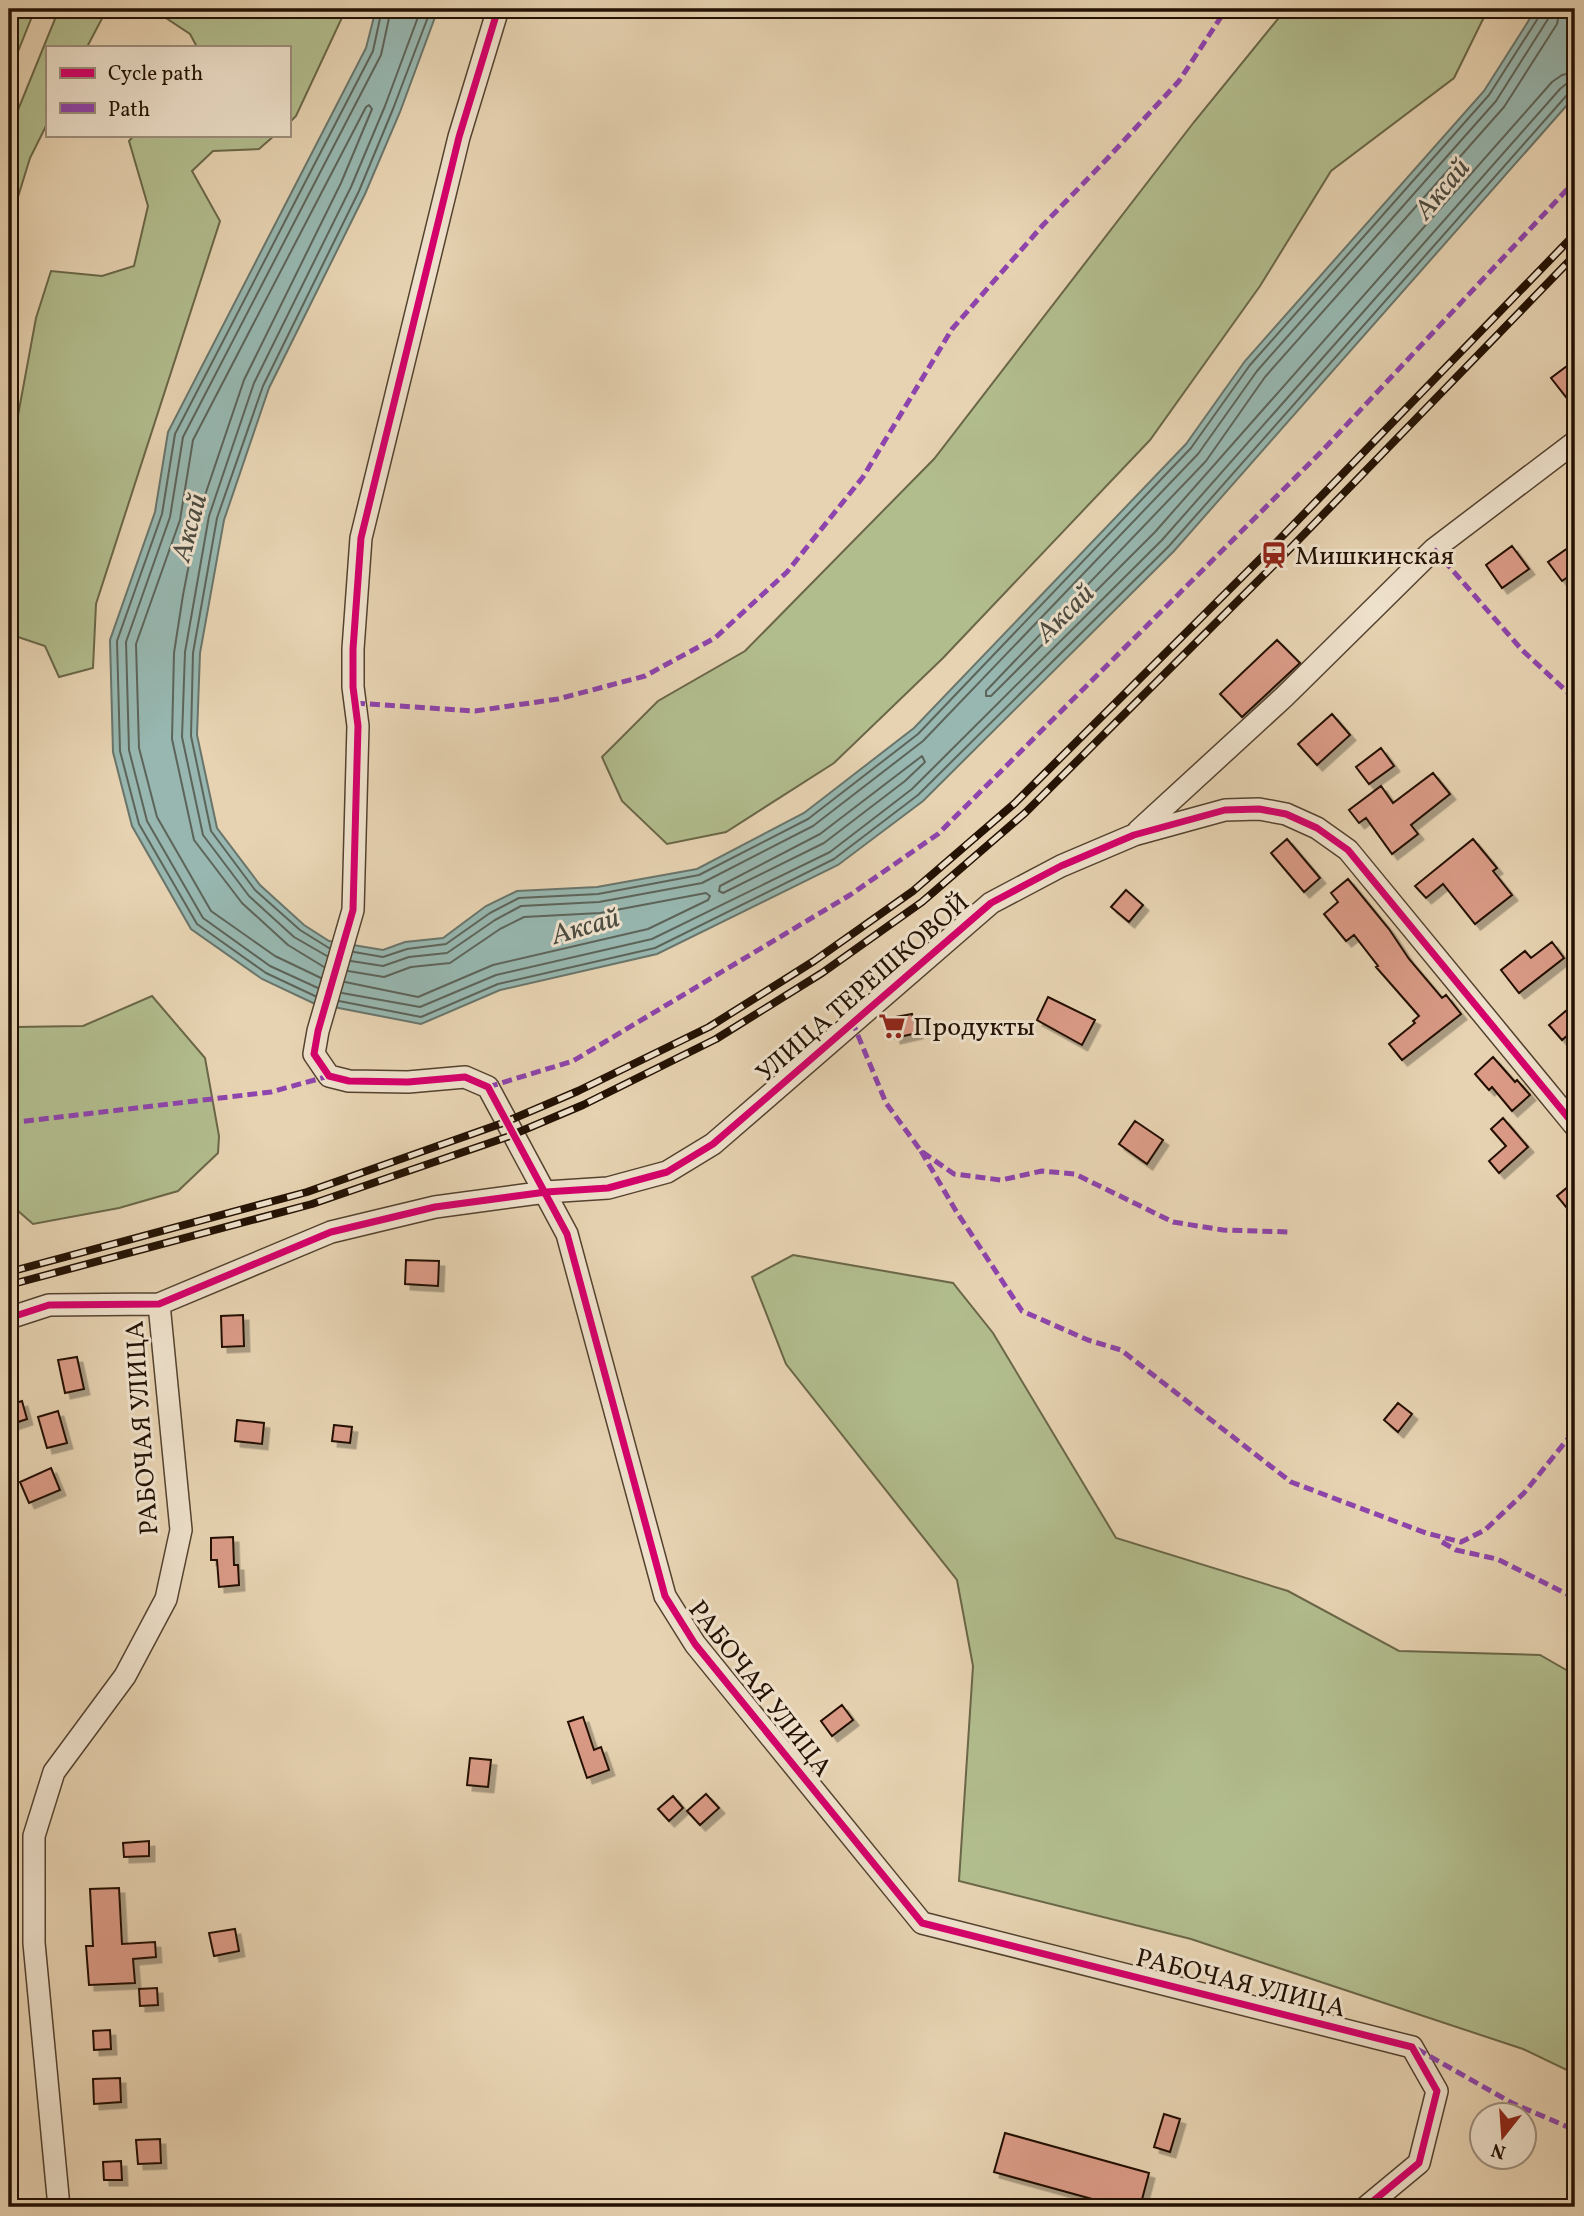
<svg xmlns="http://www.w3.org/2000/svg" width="1584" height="2216" font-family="Vollkorn,serif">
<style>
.green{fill:#b2bd8e;stroke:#6a6748;stroke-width:2}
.water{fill:#97b7b0;stroke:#69756b;stroke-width:2}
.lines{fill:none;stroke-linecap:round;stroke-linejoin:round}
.shore{stroke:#5d645a;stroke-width:2}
.building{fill:#db9b87;stroke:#231103;stroke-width:2;filter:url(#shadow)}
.street-casing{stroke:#54422f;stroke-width:24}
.street{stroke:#efe2cd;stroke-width:21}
.rail-casing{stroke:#231103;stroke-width:8}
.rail{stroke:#efe2cd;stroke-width:5;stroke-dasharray:16;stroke-linecap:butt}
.quiet{stroke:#8e44ad;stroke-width:5;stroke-dasharray:10 5;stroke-linecap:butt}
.cycleway-casing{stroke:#efe2cd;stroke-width:11}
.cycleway{stroke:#d6006c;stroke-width:7}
.labels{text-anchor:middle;stroke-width:6;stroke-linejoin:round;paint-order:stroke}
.poi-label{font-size:26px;fill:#231103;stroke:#efe2cd;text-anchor:start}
.street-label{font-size:26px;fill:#231103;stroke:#efe2cd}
.water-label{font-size:28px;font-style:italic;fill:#4c4b40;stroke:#efe2cd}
</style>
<defs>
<filter id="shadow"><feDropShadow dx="5.5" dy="5.5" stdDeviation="0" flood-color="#0004"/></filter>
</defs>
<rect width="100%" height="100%" fill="#e7d3b2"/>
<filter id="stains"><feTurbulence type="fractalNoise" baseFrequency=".00286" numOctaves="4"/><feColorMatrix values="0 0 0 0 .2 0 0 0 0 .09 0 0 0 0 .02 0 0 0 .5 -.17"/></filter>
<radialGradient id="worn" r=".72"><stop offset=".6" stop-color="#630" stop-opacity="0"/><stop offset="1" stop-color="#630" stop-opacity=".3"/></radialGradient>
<path class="green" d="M9,9H35L9,74Z
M59,9H107L87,47H47V124L30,158L9,226V132Z
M156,9H346L296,116L289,123V47H197L190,34L154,10Z
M1286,9H1488L1454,78L1331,171L1260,286L1150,440L943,658L834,763L726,832L667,844L622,801L602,757L658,701L745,651L934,459L1194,122Z
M134,135H275L259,149L213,151L192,171L220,221L96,604L93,668L59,677L45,646L9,634V464L36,318L51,271L102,276L134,266L148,206L129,141Z
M152,996L205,1058L219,1136L218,1153L178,1191L119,1208L33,1224L9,1203V1019L15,1027L83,1026Z
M793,1255L953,1283L993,1333L1116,1538L1288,1591L1399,1651L1540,1655L1575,1675V2074L1523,2049L1191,1939L959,1881L973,1666L957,1580L786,1364L752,1277Z"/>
<path class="water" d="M376,9H438L400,112L365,194L269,388L224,520L200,653L197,735L217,828L260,885L304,925L329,941L383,950L405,942L443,938L486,906L517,891L597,887L697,869L804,813L914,728L1186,444L1245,361L1484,91L1536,9H1575V96L1174,551L923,801L838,865L657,954L500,990L421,1024L313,1003L262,979L191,929L132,826L113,752L110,640L155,512L168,432L366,48Z"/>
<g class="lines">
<path class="shore" d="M1560,9L1557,24L1504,107L1265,377L1206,461L986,691V696H991L1155,532L1552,82L1562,75L1575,72
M922,756L925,762L905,781L824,843L723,893L719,891L720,886L820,834Z
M329,948L300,930L255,890L211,831L191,736L193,653L217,518L263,386L359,191L393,109L431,9
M354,952L383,957L407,949L446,944L490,913L519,898L598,894L699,875L808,819L918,734L1191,448L1250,365L1489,95L1540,15L1541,9
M327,956L294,937L249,896L203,835L182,737L185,652L209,516L254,383L351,187L385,106L421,9
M351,961L383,966L409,957L447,953L495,920L521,906L599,902L702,883L813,826L923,741L1198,454L1257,371L1496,101L1548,19L1550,9
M321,978L275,956L211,911L157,817L139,748L136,644L180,520L193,440L366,107L369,105L372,109L341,183L244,380L199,513L183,595L174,653L172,739L194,840L242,903L288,945L324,967
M345,982L418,997L493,965L648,929L708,900L710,896L706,893L600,913L524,917L500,929L450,963L411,967L384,977L348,971
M318,988L270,966L203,918L147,821L129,750L126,642L170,517L183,437L381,55L391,9
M342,993L420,1007L496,975L652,939L830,852L912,789L1162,540L1560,89L1566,84L1575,83
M315,996L266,973L197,924L139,824L120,751L117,641L162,514L175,434L373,51L382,9
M339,1001L421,1017L498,984L655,948L834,859L918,795L1169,546L1567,95L1575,92"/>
</g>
<path class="building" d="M1575,360V390L1566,397L1551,378Z
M1575,543V572L1562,581L1548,562Z
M1512,546L1529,569L1502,588L1486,565Z
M1277,640L1300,663L1242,717L1220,694Z
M1332,714L1350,735L1317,765L1298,744Z
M1381,748L1394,766L1369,784L1356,767Z
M1433,773L1450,794L1411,825L1418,834L1392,854L1366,818L1359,823L1349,810L1381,786L1393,803Z
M1287,839L1320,878L1304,892L1271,853Z
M1473,839L1497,868L1493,871L1512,895L1475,924L1443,884L1426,898L1415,886Z
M1348,879L1389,929L1409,959L1442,998L1446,995L1461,1014L1402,1060L1389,1044L1415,1023L1413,1021L1419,1016L1376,967L1378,966L1354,935L1346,941L1324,914L1338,902L1331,893Z
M1126,890L1143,905L1129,922L1111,907Z
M1552,942L1564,958L1519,993L1501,970L1525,951L1531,958Z
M1048,997L1095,1020L1082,1045L1037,1020Z
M1567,1010L1575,1019V1029L1562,1040L1549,1025Z
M912,1014L917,1033L895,1038L890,1018Z
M1493,1057L1515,1082L1517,1080L1530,1095L1512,1111L1492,1087L1489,1090L1475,1074Z
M1503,1118L1528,1147L1499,1173L1489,1161L1506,1146L1491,1129Z
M1135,1121L1163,1140L1147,1164L1119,1144Z
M1575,1181V1218L1557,1196Z
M406,1260L439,1261L438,1286L405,1284Z
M243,1315L244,1346L222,1347L221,1316Z
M77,1357L84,1389L65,1393L58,1360Z
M22,1401L27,1419L9,1425V1405Z
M1398,1403L1412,1414L1398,1432L1384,1420Z
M58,1411L67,1443L47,1448L38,1417Z
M237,1420L264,1423L262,1444L235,1441Z
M334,1425L352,1427L350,1443L332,1441Z
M51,1468L60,1490L29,1503L20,1482Z
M233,1537L234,1565H238L239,1585L219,1587L217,1560H211V1538Z
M842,1705L853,1720L832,1736L821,1721Z
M583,1717L594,1750L601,1747L609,1770L587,1778L568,1722Z
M470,1758L491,1760L488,1787L467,1785Z
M706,1794L719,1808L700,1825L687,1811Z
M673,1796L683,1808L669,1821L658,1809Z
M149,1841V1856L124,1857L123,1843Z
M119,1888L122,1944L155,1942L156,1957L133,1959L135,1983L89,1985L86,1946H93L90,1889Z
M235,1929L239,1951L214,1956L209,1933Z
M157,1988L158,2005L140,2006L139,1989Z
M110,2030L111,2049L94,2050L93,2031Z
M120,2078L121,2102L94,2104L93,2079Z
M1164,2114L1180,2119L1170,2152L1154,2147Z
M1005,2133L1149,2173L1140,2207H1121L994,2172Z
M160,2139L161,2163L138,2164L136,2140Z
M121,2161L122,2180H104L103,2162Z"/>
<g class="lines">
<defs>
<path id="street" d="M498,9L459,137L361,538L353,649V687L358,726L353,910L318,1031L314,1054L329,1076L349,1081L408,1082L465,1077L488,1087L567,1234L665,1596L695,1644L922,1923L1412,2047L1437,2091L1419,2163L1366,2207
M1138,831L1284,697L1434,549L1575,442
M9,1318L49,1305L159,1304L331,1232L435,1207L546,1192L608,1188L667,1172L713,1144L991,903L1061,866L1134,835L1225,810L1259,809L1286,814L1317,828L1348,850L1575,1126
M59,2207L34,1943V1836L54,1772L125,1676L166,1599L181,1530L159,1304"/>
</defs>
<use href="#street" class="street-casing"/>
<use href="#street" class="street"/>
<defs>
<path id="rail" d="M9,1272L307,1192L503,1123L578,1091L709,1027L814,961L913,891L1015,803L1269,550L1575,234
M9,1285L312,1204L507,1137L583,1105L716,1039L822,973L922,902L1025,813L1279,560L1575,255"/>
</defs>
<use href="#rail" class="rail-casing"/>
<use href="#rail" class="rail"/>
<path class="quiet" d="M1434,549L1522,650L1575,699
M355,703L475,711L558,699L645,676L715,638L787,572L863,477L952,329L1043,225L1106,160L1179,81L1221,17L1229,9
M852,1021L886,1103L921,1151L954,1174L1001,1180L1042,1171L1075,1174L1173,1222L1223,1230L1291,1232
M488,1087L573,1061L850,895L938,834L1321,452L1575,181
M9,1123L271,1092L329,1076
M921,1151L956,1211L1022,1311L1088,1340L1121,1350L1291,1482L1426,1533L1461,1542L1485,1530L1524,1493L1575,1430
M1442,1542L1456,1550L1497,1559L1575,1598
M1417,2049L1512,2103L1575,2130"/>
<defs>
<path id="cycleway" d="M498,9L459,137L361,538L353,649V687L358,726L353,910L318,1031L314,1054L329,1076L349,1081L408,1082L465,1077L488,1087L567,1234L665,1596L695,1644L922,1923L1412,2047L1437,2091L1419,2163L1366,2207
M9,1318L49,1305L159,1304L331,1232L435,1207L546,1192L608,1188L667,1172L713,1144L991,903L1061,866L1134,835L1225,810L1259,809L1286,814L1317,828L1348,850L1575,1126"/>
</defs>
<use href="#cycleway" class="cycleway-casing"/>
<use href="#cycleway" class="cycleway"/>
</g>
<defs>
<symbol id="station-bare" viewBox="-9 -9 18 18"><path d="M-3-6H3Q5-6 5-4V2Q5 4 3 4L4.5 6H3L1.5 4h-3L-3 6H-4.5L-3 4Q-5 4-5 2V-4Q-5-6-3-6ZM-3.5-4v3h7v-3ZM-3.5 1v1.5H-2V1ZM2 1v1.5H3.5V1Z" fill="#8f2418" stroke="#efe2cd" stroke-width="2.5" paint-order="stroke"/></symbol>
<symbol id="supermarket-bare" viewBox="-9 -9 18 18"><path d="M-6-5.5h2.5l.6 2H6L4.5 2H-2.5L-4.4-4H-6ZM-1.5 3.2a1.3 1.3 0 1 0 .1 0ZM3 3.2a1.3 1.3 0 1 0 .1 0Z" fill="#8f2418" stroke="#efe2cd" stroke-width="2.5" paint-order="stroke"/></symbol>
</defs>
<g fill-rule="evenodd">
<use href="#station-bare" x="1255" y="536" width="38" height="38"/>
<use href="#supermarket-bare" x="873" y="1007" width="38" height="38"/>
</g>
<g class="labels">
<g class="poi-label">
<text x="1295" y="564">Мишкинская</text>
<text x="913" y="1035">Продукты</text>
</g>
<g class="street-label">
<text transform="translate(862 987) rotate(-41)" y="9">УЛИЦА ТЕРЕШКОВОЙ</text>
<text transform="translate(141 1428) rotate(-94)" y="9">РАБОЧАЯ УЛИЦА</text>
<text transform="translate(761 1688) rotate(52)" y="9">РАБОЧАЯ УЛИЦА</text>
<text transform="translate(1241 1982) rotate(14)" y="9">РАБОЧАЯ УЛИЦА</text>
</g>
<g class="water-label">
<text transform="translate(1441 188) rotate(-50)" y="10">Аксай</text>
<text transform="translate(188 527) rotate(-75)" y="10">Аксай</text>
<text transform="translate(1064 612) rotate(-45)" y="10">Аксай</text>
<text transform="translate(585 925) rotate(-16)" y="10">Аксай</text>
</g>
</g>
<rect width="1584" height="2216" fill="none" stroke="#e7d3b2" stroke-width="35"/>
<rect x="10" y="10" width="1563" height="2195" fill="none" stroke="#231103" stroke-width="3.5"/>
<rect x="18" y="18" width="1549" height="2181" fill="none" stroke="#231103" stroke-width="2"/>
<rect x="46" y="46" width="245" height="91" fill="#efe2cd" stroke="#9d8e7c" stroke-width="2"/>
<rect x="60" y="68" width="35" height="10" fill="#d6006c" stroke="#9d8e7c" stroke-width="2"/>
<text x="108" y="80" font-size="21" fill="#231103">Cycle path</text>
<rect x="60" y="103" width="35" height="10" fill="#8e44ad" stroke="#9d8e7c" stroke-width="2"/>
<text x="108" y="116" font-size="21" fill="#231103">Path</text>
<g transform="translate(1503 2136) rotate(197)"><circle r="33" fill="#efe2cd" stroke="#9d8e7c" stroke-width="2"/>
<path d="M0-5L12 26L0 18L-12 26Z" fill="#8f2418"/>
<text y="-10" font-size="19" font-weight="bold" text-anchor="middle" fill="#231103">N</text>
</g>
<rect width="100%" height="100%" filter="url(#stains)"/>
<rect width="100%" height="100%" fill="url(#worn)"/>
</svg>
